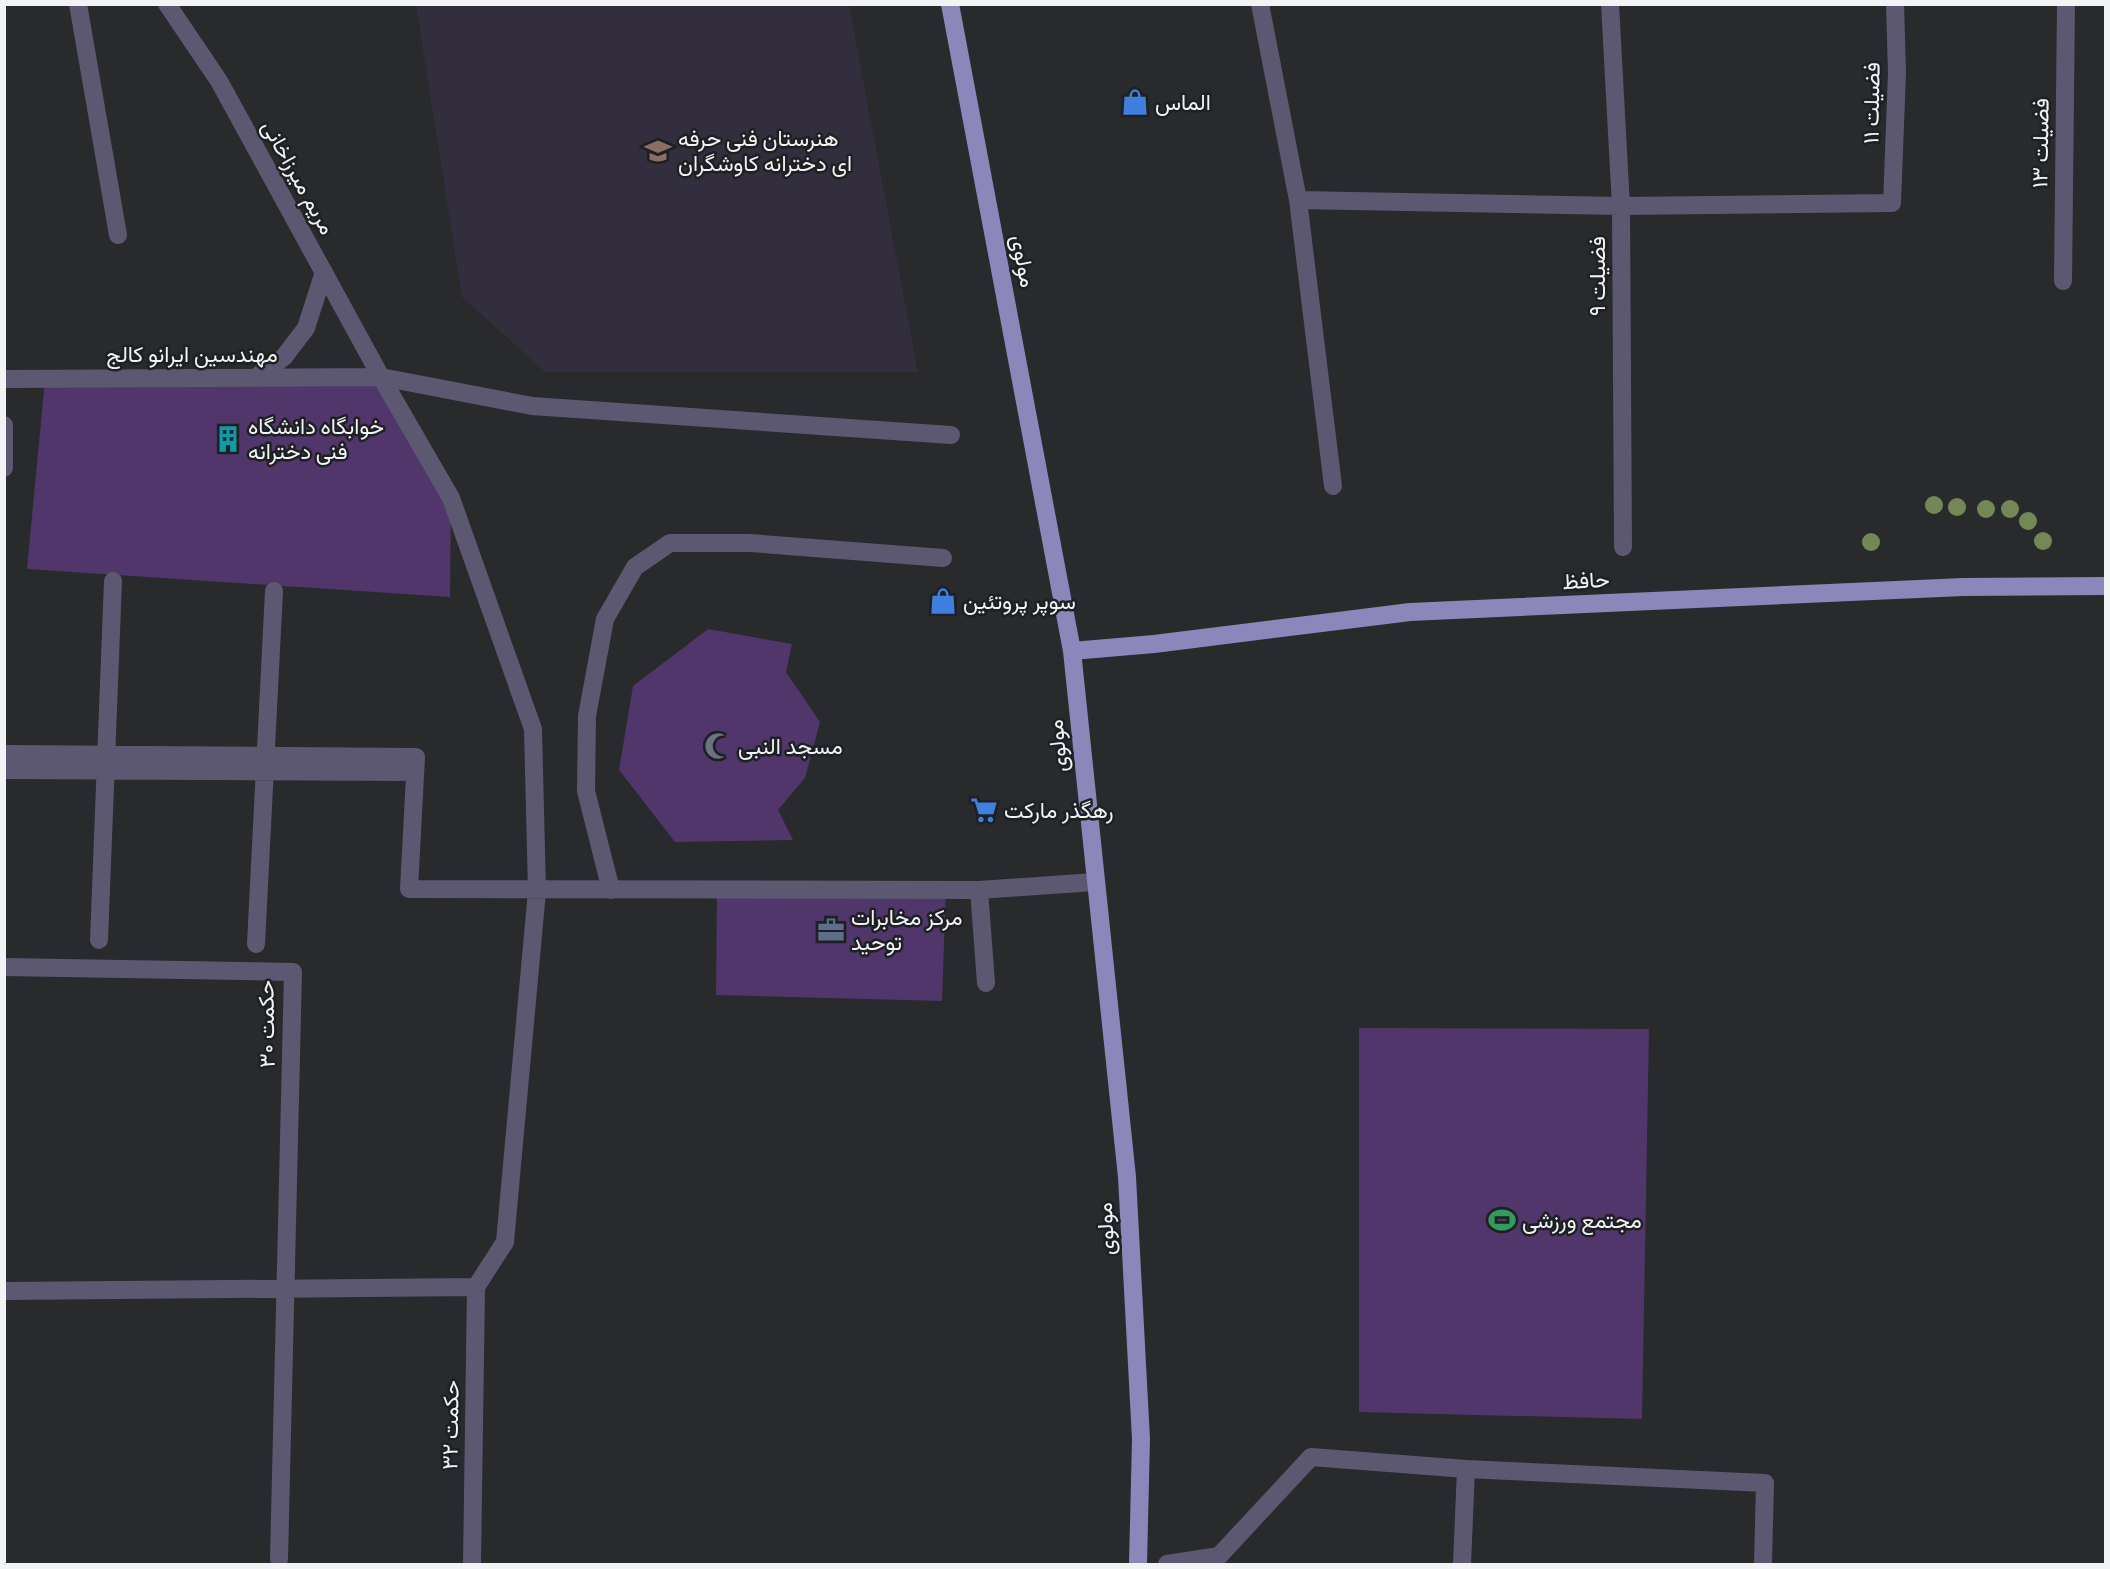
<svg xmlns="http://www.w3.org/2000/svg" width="2110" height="1569" font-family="Signika,Vazirmatn,sans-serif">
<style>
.education{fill:#332e3e}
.building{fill:#50366a}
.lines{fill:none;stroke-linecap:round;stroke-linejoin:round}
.minor{stroke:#5c5872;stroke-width:18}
.major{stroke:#8d86ba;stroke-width:18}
.tree{fill:#738757}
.labels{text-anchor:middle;stroke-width:5;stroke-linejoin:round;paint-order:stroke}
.poi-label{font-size:22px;fill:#f2f3f5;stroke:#1e2023;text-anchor:start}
.street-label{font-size:22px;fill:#f2f3f5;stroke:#1e2023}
</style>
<rect width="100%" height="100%" fill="#282a2c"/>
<path class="education" d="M416,5H849L918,372H545L462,297Z"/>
<path class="building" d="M381,377L451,498L450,597L27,569L45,379Z
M708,629L792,644L786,672L820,722L805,778L778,810L793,840L675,842L619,770L633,686Z
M717,883L946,886L942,1001L716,995Z
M1359,1028L1649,1029L1642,1419L1359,1412Z"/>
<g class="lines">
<path class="minor" d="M78,4L118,235
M167,4L219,81L381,377L451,498L533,729L537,891L505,1242L476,1287
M1260,4L1298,200L1333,486
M1610,4L1621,206L1623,547
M1298,200L1621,206L1892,203L1897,73L1895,4
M2063,281L2066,4
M255,378L284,357L306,328L324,272
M4,379L381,377L532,406L951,435
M4,425V468
M4,754L416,757L409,889L979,890L1094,882
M4,770L415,772
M611,890L586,791L587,716L605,619L635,567L670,543H750L943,558
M979,890L986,983
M99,940L113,581
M256,944L274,591
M4,967L293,972L279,1559
M4,1291L476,1287
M472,1564L476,1287
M1167,1564L1219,1556L1311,1457L1466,1469L1765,1483L1763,1564
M1462,1564L1466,1469"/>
<path class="major" d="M950,4L1072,651L1127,1177L1141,1439L1138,1564
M1072,651L1154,644L1410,612L1963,587L2106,586"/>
</g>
<g class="tree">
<circle cx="1934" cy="505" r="9"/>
<circle cx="1957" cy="507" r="9"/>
<circle cx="1986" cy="509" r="9"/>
<circle cx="2010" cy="509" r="9"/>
<circle cx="2028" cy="521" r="9"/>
<circle cx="2043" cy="541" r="9"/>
<circle cx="1871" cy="542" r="9"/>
</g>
<defs>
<symbol id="shop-bare" viewBox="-9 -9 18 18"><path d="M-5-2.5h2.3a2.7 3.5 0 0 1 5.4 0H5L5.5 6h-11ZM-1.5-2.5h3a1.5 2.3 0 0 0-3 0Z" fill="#3f7fe0" stroke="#1e2023" stroke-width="2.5" paint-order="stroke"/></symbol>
<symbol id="school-bare" viewBox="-9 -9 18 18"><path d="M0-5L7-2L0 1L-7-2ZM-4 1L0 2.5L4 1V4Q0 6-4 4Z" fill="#8d6e63" stroke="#1e2023" stroke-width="2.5" paint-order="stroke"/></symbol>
<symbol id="building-bare" viewBox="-9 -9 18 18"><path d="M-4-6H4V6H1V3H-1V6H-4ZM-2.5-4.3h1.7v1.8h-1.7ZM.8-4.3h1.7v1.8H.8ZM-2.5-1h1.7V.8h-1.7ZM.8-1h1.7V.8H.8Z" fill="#0f9aa8" stroke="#1e2023" stroke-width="2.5" paint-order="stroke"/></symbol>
<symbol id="mosque-bare" viewBox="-9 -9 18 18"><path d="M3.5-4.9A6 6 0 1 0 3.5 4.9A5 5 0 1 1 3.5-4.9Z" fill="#6b7280" stroke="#1e2023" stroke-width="2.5" paint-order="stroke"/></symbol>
<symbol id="supermarket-bare" viewBox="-9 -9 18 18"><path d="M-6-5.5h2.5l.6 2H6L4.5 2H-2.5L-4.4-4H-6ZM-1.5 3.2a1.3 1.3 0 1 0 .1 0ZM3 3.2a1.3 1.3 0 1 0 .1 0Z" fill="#3f7fe0" stroke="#1e2023" stroke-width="2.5" paint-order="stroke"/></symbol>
<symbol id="office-bare" viewBox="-9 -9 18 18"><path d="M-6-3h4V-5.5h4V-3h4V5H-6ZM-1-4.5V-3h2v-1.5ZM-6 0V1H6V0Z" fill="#5c6f8a" stroke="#1e2023" stroke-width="2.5" paint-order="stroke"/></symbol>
<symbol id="stadium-bare" viewBox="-9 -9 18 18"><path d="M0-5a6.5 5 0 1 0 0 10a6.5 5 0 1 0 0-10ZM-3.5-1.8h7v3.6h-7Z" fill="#2e9e5b" stroke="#1e2023" stroke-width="2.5" paint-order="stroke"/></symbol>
</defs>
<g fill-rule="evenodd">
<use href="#shop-bare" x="1116" y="83" width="38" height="38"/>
<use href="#school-bare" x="639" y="132" width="38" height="38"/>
<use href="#building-bare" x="209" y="420" width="38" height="38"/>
<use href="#shop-bare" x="924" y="582" width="38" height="38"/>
<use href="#mosque-bare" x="699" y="727" width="38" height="38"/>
<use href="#supermarket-bare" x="965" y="791" width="38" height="38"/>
<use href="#office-bare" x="812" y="911" width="38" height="38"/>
<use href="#stadium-bare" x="1483" y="1201" width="38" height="38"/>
</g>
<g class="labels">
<g class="poi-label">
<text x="1155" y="110">الماس</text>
<text x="678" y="146">هنرستان فنی حرفه<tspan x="678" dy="25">ای دخترانه کاوشگران</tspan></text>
<text x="248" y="434">خوابگاه دانشگاه<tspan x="248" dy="25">فنی دخترانه</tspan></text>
<text x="963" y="609">سوپر پروتئین</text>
<text x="738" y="754">مسجد النبی</text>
<text x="1004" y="818">رهگذر مارکت</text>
<text x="851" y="925">مرکز مخابرات<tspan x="851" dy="25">توحید</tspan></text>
<text x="1522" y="1228">مجتمع ورزشی</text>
</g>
<g class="street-label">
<text transform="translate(1871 103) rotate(-89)" y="8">فضیلت ۱۱</text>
<text transform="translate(2040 143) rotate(-89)" y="8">فضیلت ۱۳</text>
<text transform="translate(299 177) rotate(61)" y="8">مریم میرزاخانی</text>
<text transform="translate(1024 261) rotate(79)" y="8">مولوی</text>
<text transform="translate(1597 276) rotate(-90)" y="8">فضیلت ۹</text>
<text x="192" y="362">مهندسین ایرانو کالج</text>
<text transform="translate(1586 580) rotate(-3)" y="8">حافظ</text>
<text transform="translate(1057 746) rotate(-96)" y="8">مولوی</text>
<text transform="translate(266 1024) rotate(-91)" y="8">حکمت ۳۰</text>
<text transform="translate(1105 1229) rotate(-93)" y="8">مولوی</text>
<text transform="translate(450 1425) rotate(-89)" y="8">حکمت ۳۲</text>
</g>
</g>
<rect width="2110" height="1569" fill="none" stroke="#f2f3f5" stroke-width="12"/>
</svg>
